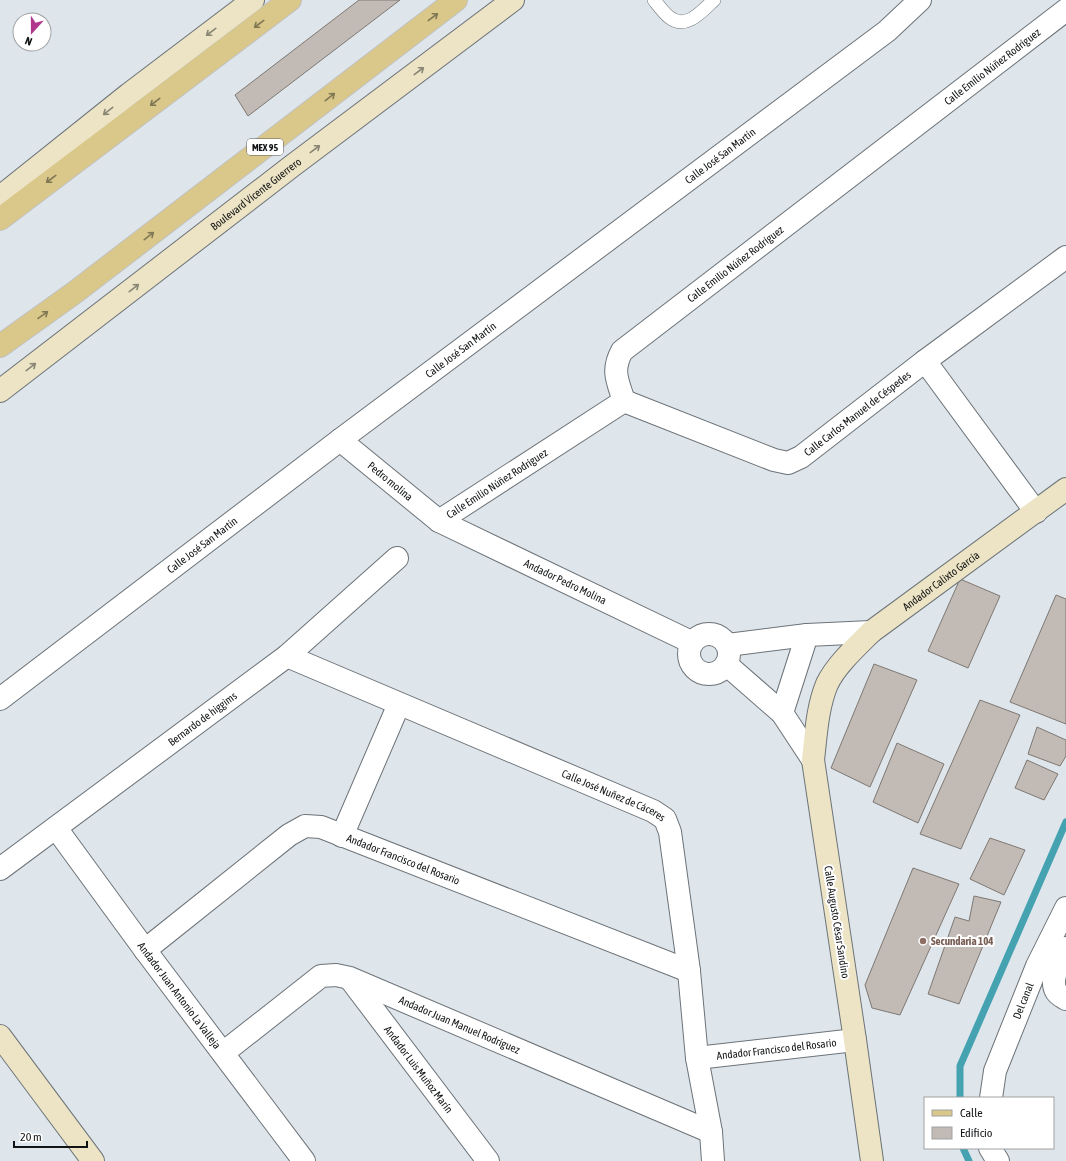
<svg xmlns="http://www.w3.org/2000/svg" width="1066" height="1161" font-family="'Asap Condensed',sans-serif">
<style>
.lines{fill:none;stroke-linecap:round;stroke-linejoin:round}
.stream{stroke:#45a2b1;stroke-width:7}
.building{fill:#c1bab5;stroke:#7e7873}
.lane-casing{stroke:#6c7378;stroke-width:14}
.street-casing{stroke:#6c7378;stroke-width:24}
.secondary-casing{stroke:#6c7378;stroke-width:24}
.primary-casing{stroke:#c1c2c2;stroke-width:24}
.lane{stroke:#fff;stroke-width:13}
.street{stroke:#fff;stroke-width:22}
.secondary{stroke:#ece4c4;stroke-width:22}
.primary{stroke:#dac88a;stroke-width:22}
.oneway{stroke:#807755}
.oneway2{stroke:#898675}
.education-dot{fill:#8d6e63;stroke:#fff;stroke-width:1.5}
.labels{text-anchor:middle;stroke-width:4;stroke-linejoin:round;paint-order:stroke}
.shield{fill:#fff;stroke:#585a5b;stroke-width:1}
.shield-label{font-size:10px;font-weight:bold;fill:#111315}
.street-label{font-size:11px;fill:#111315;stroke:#fff}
.education-label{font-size:11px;font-weight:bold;fill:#785e54;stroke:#fff;text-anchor:start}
</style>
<rect width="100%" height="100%" fill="#dee5eb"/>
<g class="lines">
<path class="stream" d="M960,1098V1066L1066,822
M963,1148L969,1161"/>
</g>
<path class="building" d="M359,0H400L248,116L235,95Z
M960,579L1000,596L968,668L928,651Z
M1056,595L1066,599V724L1010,702Z
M874,664L917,680L870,787L831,768Z
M980,700L1020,715L961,849L920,834Z
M1037,727L1066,740V756L1060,766L1028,754Z
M897,743L944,764L918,823L873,802Z
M1027,760L1058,774L1044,800L1015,788Z
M990,838L1025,850L1004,895L970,879Z
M913,868L959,884L900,1015L872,1008L865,985Z
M974,896L1001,902L959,1004L928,994L955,917L969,921Z"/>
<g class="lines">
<defs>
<path id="lane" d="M654,0C658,5 663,12 669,17C686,31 702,11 714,0"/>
<g id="street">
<path d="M925,361L1036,512"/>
<path id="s1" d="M624,401C618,382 611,371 622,351L1066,10"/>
<path id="s2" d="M624,401L774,460L788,463L801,457L925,361L1066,257"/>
<path id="s3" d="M340,440L439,521L691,642"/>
<path id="s4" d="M439,521L624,401"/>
<circle cx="709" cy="654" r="20"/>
<path d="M728,645L807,635L871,632"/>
<path id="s5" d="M287,656L653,811L665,819L670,832L689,971L697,1058L711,1132L713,1161"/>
<path d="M727,665L782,713L813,760"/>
<path id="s6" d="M0,699L340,440L887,31L920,0"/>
<path d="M782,713L807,635"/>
<path id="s7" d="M56,828L145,950L304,1161"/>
<path d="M342,836L399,704"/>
<path id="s8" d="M0,869L287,656L397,558"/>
<path d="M1066,948C1061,960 1049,978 1056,991C1058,995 1063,997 1066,999"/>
<path id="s9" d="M145,950L289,835L305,826L321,827L689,971"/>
<path id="s10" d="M351,980L488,1161"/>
<path id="s11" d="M223,1053L321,976L336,975L350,978L711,1132"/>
<path id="s12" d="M697,1058L855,1040"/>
<path id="s13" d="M991,1098L995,1071L1037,966L1066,908"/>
<path d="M990,1148L998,1161"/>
</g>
<g id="secondary">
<path d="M0,197L129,94L253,0"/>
<path id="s14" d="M0,391L292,166L513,0"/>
<path d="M0,1036L93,1161"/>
<path id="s15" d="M872,1161L855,1040L813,760C816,735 817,708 827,684C836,665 857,646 871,632L1066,489"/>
</g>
<path id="primary" d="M0,219L290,0
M0,346L74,293L456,0"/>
</defs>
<use href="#lane" class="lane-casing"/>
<use href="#street" class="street-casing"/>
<use href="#secondary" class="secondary-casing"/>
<use href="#primary" class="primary-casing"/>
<use href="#lane" class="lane"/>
<use href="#street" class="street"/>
<use href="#secondary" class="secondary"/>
<use href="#primary" class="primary"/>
</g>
<defs><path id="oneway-shaft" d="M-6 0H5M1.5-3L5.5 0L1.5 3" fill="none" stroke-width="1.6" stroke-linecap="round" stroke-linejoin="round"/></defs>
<g class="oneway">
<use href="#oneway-shaft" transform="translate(433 17) rotate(-37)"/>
<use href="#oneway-shaft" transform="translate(259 24) rotate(143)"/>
<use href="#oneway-shaft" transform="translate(330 97) rotate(-38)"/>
<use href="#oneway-shaft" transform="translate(155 102) rotate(143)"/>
<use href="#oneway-shaft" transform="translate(51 179) rotate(143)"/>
<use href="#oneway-shaft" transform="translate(149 236) rotate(-38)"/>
<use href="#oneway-shaft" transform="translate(43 315) rotate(-35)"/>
</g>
<g class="oneway2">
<use href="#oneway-shaft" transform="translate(211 32) rotate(143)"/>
<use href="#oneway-shaft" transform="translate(419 71) rotate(-37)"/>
<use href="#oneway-shaft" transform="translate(108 111) rotate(142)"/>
<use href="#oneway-shaft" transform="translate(315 149) rotate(-37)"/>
<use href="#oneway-shaft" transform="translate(134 288) rotate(-38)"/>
<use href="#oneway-shaft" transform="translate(31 367) rotate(-38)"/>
</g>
<circle class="education-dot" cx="923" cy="941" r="4"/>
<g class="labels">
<rect class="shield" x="247" y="139" width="36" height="16" rx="3"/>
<g class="shield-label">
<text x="265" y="151">MEX 95</text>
</g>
<g class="street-label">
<text dy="4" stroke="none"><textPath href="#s1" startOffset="519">Calle Emilio Núñez Rodríguez</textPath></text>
<text dy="4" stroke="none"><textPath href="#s6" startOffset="902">Calle José San Martín</textPath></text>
<text dy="4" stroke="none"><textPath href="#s14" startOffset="323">Boulevard Vicente Guerrero</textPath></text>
<text dy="4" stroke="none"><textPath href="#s1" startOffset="195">Calle Emilio Núñez Rodríguez</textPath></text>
<text dy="4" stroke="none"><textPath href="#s6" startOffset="578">Calle José San Martín</textPath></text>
<text dy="4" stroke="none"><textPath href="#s2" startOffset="261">Calle Carlos Manuel de Céspedes</textPath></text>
<text dy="4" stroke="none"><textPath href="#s3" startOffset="65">Pedro molina</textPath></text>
<text dy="4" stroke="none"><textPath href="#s4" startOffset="69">Calle Emilio Núñez Rodríguez</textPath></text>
<text dy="4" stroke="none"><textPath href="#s6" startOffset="254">Calle José San Martín</textPath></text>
<text dy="4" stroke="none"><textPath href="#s3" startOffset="268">Andador Pedro Molina</textPath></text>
<text dy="4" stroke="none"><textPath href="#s15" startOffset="638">Andador Calixto García</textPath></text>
<text dy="4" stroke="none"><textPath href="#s8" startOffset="252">Bernardo de higgims</textPath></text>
<text dy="4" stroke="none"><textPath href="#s5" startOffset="355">Calle José Nuñez de Cáceres</textPath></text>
<text dy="4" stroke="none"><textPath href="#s9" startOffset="307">Andador Francisco del Rosario</textPath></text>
<text transform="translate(837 922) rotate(81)" y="4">Calle Augusto César Sandino</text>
<text dy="4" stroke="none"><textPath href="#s7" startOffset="208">Andador Juan Antonio La Valleja</textPath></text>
<text dy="4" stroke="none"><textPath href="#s13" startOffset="103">Del canal</textPath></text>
<text dy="4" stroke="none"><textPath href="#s11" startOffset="273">Andador Juan Manuel Rodríguez</textPath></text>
<text dy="4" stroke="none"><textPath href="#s12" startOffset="80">Andador Francisco del Rosario</textPath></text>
<text dy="4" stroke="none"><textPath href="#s10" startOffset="112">Andador Luis Muñoz Marín</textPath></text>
</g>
<g class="education-label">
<text x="931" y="945">Secundaria 104</text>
</g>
</g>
<rect x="924" y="1097" width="130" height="52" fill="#ffffff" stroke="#a0a1a1"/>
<rect x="932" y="1110" width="20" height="6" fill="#dac88a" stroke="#a0a1a1"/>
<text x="960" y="1117" font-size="12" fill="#111315">Calle</text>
<rect x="932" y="1127" width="20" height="12" fill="#c1bab5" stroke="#a0a1a1"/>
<text x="960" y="1137" font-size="12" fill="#111315">Edificio</text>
<g transform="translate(32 32) rotate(201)"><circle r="19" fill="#ffffff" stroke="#a0a1a1"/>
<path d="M0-3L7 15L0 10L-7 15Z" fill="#b0378b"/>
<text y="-6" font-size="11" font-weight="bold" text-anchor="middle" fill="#111315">N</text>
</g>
<path d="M14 1141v6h73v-6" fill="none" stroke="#111315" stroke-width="2"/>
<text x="20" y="1141" font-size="12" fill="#111315" stroke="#ffffff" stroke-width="3" paint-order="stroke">20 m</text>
</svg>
